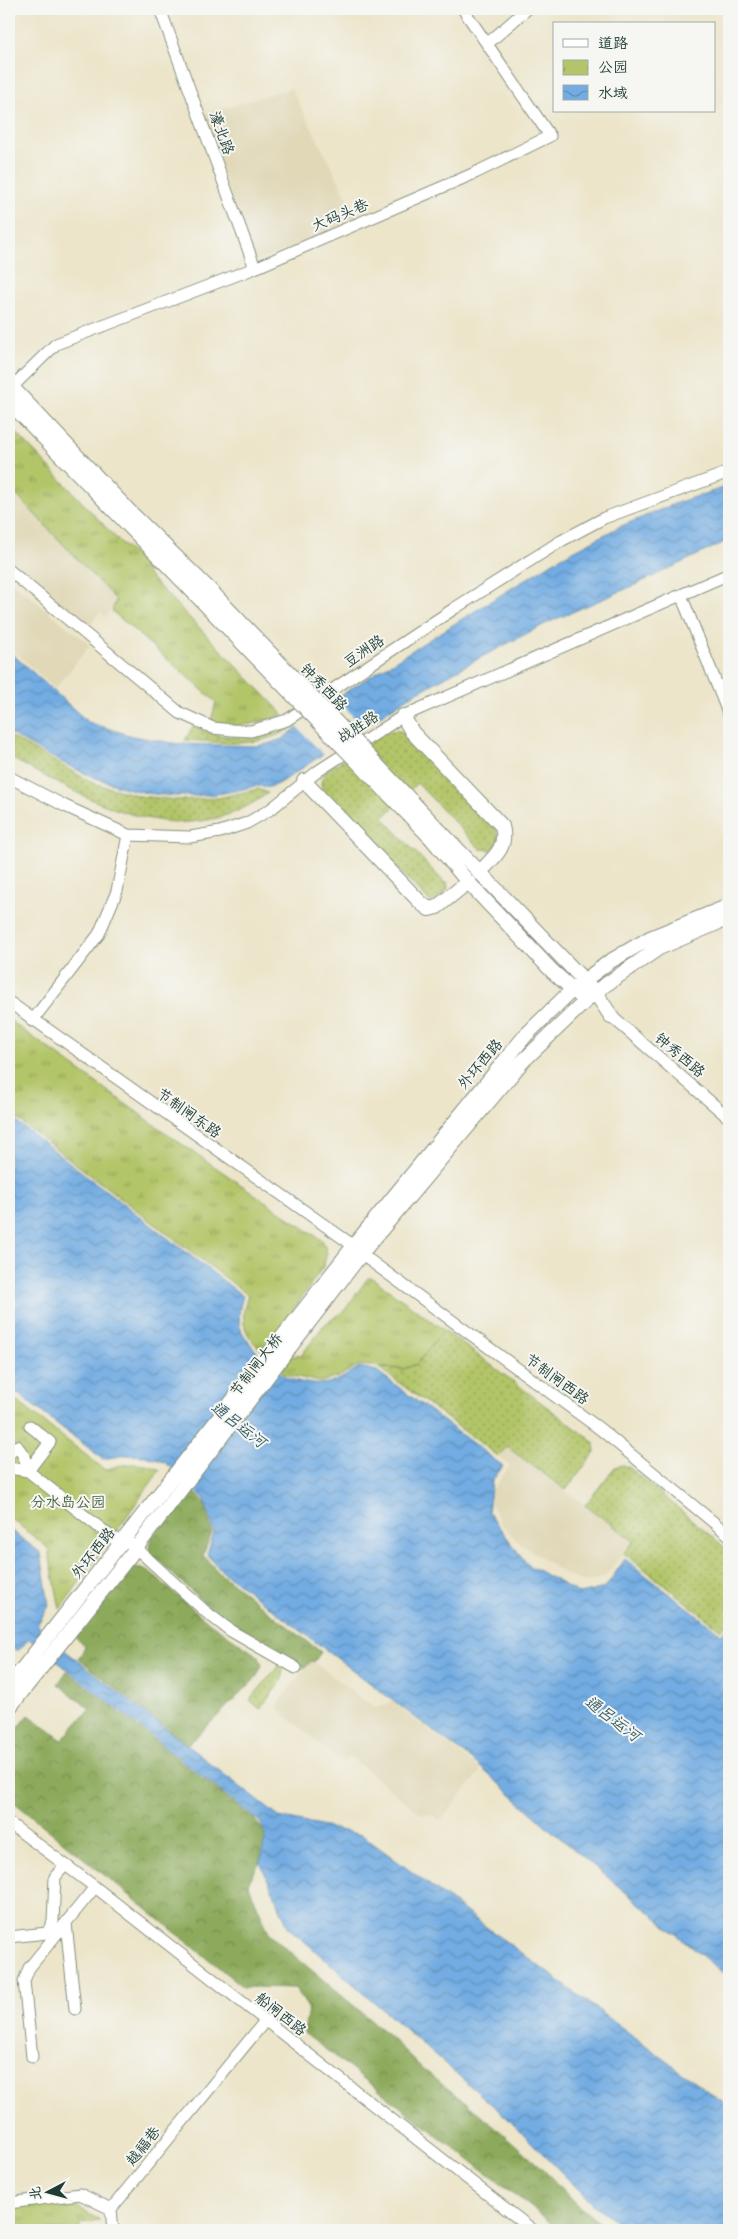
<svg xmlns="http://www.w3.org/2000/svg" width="738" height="2239" font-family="'Architects Daughter','LXGW WenKai TC',sans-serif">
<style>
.built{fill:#e0d8b7}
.grass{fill:url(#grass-dots);stroke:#68814e}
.forest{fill:url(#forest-crowns);stroke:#567448}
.park{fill:url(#park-tufts);stroke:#68814e}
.water{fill:url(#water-waves);stroke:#48748b}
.pier{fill:#ece5ca}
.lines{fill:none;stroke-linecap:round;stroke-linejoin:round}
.minor-casing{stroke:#86917f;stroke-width:13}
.major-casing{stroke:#86917f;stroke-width:16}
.minor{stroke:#fff;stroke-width:11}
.major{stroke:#fff;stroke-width:14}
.major-bridge-casing{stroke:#86917f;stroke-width:16;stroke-linecap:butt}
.major-bridge{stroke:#fff;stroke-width:14}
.labels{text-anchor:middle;stroke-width:4;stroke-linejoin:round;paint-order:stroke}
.street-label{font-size:15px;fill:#1f3d34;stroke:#f6f6f2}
.park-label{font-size:15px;fill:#445f41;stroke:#f6f6f2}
.water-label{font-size:16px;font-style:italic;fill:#385e68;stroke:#f6f6f2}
</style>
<defs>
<pattern id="grass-dots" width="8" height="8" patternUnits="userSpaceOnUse" patternTransform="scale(1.25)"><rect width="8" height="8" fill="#b2c568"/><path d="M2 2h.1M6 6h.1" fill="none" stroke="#90a156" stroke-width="1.8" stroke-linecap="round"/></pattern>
<pattern id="forest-crowns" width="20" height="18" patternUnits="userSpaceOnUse" patternTransform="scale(1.25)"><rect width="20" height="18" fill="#8daa5c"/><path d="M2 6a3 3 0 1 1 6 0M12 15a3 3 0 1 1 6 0" fill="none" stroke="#738c4d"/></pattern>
<pattern id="park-tufts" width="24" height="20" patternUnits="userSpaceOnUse" patternTransform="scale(1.25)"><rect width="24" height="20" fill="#b2c568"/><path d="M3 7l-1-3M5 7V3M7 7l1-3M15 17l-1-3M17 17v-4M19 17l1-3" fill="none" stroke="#90a156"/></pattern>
<pattern id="water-waves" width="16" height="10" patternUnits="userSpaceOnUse" patternTransform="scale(1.25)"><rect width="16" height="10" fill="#72ace2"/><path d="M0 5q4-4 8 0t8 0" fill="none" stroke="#5d8db8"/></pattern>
</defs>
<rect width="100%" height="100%" fill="#f6f6f2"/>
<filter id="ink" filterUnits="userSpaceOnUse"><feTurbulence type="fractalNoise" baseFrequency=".02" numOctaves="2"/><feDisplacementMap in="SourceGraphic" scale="10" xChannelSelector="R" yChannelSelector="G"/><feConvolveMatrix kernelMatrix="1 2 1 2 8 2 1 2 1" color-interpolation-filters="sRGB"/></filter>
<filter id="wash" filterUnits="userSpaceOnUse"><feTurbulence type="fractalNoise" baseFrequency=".0096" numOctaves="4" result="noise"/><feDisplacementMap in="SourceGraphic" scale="20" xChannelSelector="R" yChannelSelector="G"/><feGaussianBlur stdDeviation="1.12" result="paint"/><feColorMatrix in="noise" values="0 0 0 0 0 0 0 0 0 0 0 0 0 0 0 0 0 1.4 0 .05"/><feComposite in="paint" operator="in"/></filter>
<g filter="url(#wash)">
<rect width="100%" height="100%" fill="#ece5ca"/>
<path class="built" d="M291,88L360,222L254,262L201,115Z
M9,483L117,600L106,617L100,612L85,629L9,564Z
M9,580L90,645L55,689L9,646Z
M506,1447L634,1541L605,1576L591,1581H582L568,1576L518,1542L501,1524L491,1504L492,1491L510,1466L498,1456Z
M311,1660L375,1708L387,1705L391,1701L481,1770L441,1821L432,1815L421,1814L349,1756L343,1763L280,1711L278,1707L281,1699Z"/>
<path class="grass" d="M292,724L295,726C257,750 226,742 185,740L193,726C224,741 263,742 292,724Z
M396,730L405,733L496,828L499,840L492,850L480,849L417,783L383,818L445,883L447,882L448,890L433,902L429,901L323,793C319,782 322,777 328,769L389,731Z
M9,736L93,783L140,796L177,800L218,798L258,789L268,793C180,858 90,800 9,757Z
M444,1330L594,1442L595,1453L566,1490L507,1447L498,1456L379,1368L403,1369L417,1364Z
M623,1465L630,1468L729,1551V1626L726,1624L721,1630L624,1553L634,1541L585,1505L615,1467Z
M279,1665L283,1667L282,1680L260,1709L250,1700Z"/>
<path class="forest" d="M192,1489L204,1502L212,1532L203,1555L218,1572L321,1652L314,1662L311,1661L305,1668L245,1635L216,1614L151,1554L149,1548L151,1538Z
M134,1566L148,1571L210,1623L259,1657L262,1665L256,1678L188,1745L79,1659L85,1646L75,1637L128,1568Z
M67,1671L254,1819C258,1824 264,1830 265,1836C268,1851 254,1871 248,1884L270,1935L386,2033L423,2069L491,2123L545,2171L576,2204L609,2230H561L304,2033L308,2008L295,1988L243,1987L9,1798V1739L29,1715L62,1740L90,1709L58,1684Z"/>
<path class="park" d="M9,425L117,539L148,568L146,573L284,715C255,724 241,729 211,721L216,702L112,611L116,600L9,487Z
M9,1020L173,1138L323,1241L327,1253L323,1267L264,1352C243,1335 239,1320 248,1295L9,1113Z
M368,1278H372L444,1330L417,1364L403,1369L359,1365L338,1377L320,1382L285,1374L281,1371L292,1355L295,1357L297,1354L301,1356L324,1325L344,1311Z
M9,1395L105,1470C123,1463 142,1461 160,1470L60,1609L48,1548L9,1517Z
M50,2202L69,2203L101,2221L80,2223V2230H9V2207Z"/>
<path class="water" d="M729,486V540L635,585L547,623L474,661L407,698L286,779C281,782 275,786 269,787C265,788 262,786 258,786C253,786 248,788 243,789C149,811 88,779 9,733V651L88,722L132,736L179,744L256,746L267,744L282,739L350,689L560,558L619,527L679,502Z
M9,1116L243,1296C240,1305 238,1317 240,1327C245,1342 270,1366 283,1375C292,1381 311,1385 321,1384C336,1383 347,1375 359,1367L377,1371L503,1466L492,1481L488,1512L527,1564L580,1594L605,1588L625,1559L721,1634L727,1628L729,1630V1978L553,1832L477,1764L223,1572L207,1555L214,1532L204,1498L165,1462L145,1456L126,1455L103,1459L9,1387Z
M9,1529L41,1553L49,1606L37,1625L67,1652L279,1817L362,1835L729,2107V2230H628L593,2204L505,2116L289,1928L260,1862L266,1835L260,1822L29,1639L19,1650L9,1649Z"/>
<path class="pier" d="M335,697L365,729L325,756L296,726Z"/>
</g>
<g filter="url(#ink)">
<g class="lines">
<defs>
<path id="minor" d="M160,9L255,268
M487,44L527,9
M9,390L56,344L255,268L475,173L550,136L463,9
M9,570L180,713L213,728L232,730L251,731L287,720L455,608L561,541L604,518L729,472
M681,595L729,715
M9,777L65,806L128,835L190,837L220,832L247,823L271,809L318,771L403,716L729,574
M9,1002L354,1246
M611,1016L729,1118
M32,1021L99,934L117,891L128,835
M361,1254L600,1429L729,1535
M9,1454L17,1446L24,1456L28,1471
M9,1468L28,1471L114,1539H124L136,1548L206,1612L231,1631L296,1668
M28,1471L50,1442L30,1426
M9,1823L95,1887L533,2230
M66,1923L75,2009
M9,1937L47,1933L53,1922L55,1877L65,1865
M32,2057L24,1981L29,1968L95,1887
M9,2203L80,2194L111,2209L265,2021
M111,2209L113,2230"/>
<path id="major" d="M9,384L130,512L209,589
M9,402L199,598
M403,716L412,732L502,826C508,848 493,858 479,873
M304,781L422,904L429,909L437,907L468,882
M440,831L595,992L611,1016
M432,839L468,882L552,971L579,995
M600,998L595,992L659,948L729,918
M9,1686L356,1243L525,1036L573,989L609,962L650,938L729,906
M9,1708L136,1548L365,1249L522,1062L595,992"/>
</defs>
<use href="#minor" class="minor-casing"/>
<use href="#major" class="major-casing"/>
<use href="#minor" class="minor"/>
<use href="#major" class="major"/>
<defs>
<path id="major-bridge" d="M209,589L440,831
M199,598L432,839"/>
</defs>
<use href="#major-bridge" class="major-bridge-casing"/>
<use href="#major-bridge" class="major-bridge"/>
</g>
</g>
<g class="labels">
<g class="street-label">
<text transform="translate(222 133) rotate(70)" y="5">濠北路</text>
<text transform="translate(340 215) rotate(-23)" y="5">大码头巷</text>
<text transform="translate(364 651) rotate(-34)" y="5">豆洲路</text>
<text transform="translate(324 687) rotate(46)" y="5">钟秀西路</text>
<text transform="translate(358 727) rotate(-33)" y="5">战胜路</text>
<text transform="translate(680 1055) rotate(40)" y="5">钟秀西路</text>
<text transform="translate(480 1064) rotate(-50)" y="5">外环西路</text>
<text transform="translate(189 1113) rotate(35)" y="5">节制闸东路</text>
<text transform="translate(256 1365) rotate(-52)" y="5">节制闸大桥</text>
<text transform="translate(557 1379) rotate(36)" y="5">节制闸西路</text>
<text transform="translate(93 1553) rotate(-52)" y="5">外环西路</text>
<text transform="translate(281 2014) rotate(38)" y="5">船闸西路</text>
<text transform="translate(143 2146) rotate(-51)" y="5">越福巷</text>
</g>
<g class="park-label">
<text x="68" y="1507">分水岛公园</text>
</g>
<g class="water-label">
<text transform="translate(239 1424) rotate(38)" y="6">通吕运河</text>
<text transform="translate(613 1718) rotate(37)" y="6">通吕运河</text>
</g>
</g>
<rect width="738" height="2239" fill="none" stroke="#f6f6f2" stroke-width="30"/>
<rect x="553" y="22" width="162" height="90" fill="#f6f6f2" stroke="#a0aca6"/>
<rect x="563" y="39" width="25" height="8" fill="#ffffff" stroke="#a0aca6"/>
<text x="598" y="48" font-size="15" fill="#1f3d34">道路</text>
<rect x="563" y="60" width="25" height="15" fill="url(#park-tufts)" stroke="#a0aca6"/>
<text x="598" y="72" font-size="15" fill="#1f3d34">公园</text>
<rect x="563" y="85" width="25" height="15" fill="url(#water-waves)" stroke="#a0aca6"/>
<text x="598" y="98" font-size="15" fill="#1f3d34">水域</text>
<g transform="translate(48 2192) rotate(264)" stroke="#f6f6f2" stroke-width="4" paint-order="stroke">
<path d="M0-4L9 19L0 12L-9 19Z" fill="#1f3d34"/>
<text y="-8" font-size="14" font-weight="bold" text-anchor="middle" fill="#1f3d34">北</text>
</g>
</svg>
